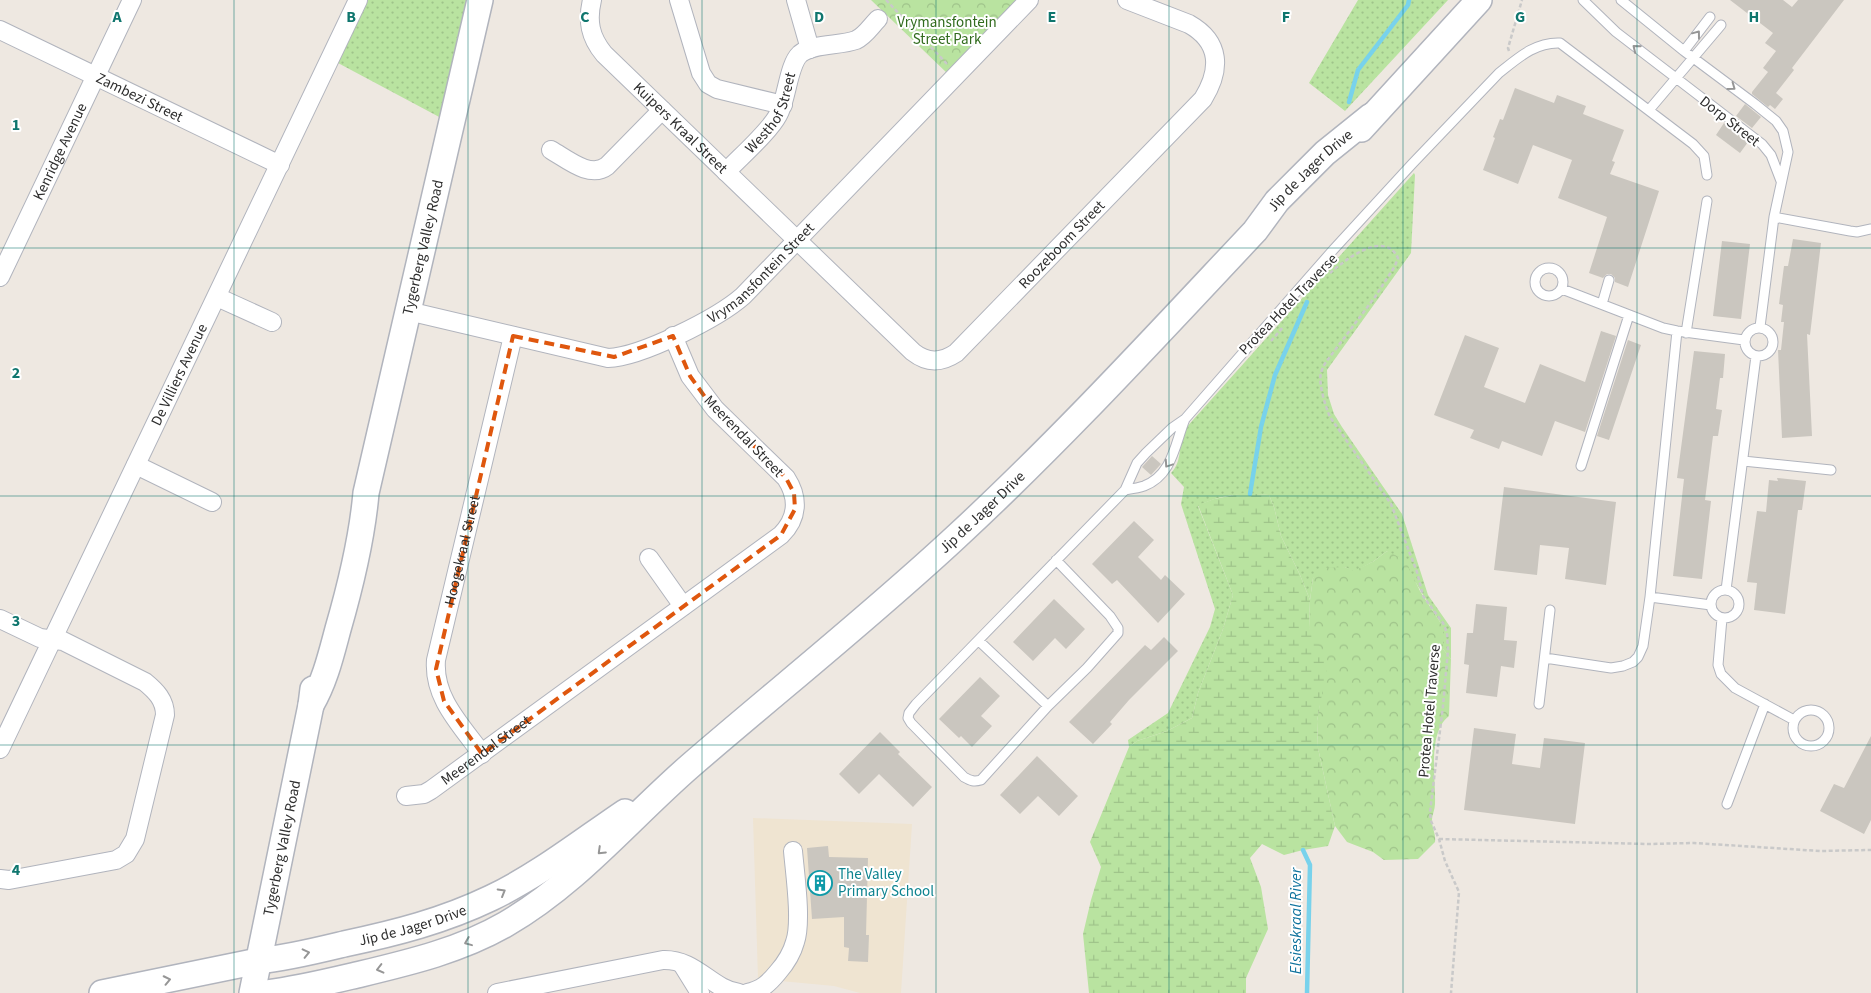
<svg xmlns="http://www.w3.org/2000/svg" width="1871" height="993" font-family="'Source Sans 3',sans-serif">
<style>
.education{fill:#efe4d1}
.grass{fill:url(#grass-dots)}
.forest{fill:url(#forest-crowns)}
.wetland{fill:url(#wetland-marsh)}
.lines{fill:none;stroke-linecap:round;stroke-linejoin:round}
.stream{stroke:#78d2ec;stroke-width:4.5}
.building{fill:#cac6bf}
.service-casing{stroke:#b1b4bd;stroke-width:11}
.minor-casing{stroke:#b1b4bd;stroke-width:20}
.secondary-casing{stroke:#b1b4bd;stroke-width:28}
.path{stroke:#c9c9c9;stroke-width:2.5;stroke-dasharray:4 2.5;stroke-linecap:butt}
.service{stroke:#fff;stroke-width:9}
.minor{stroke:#fff;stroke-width:18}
.secondary{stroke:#fff;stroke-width:25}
.oneway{stroke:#969696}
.marked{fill:none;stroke:#df570e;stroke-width:4;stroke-dasharray:10 6;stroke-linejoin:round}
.grid{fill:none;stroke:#0f766e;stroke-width:1;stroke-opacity:0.55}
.labels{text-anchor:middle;stroke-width:4;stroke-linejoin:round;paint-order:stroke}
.park-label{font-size:15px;fill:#316b1d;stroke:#fff}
.street-label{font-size:15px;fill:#2e2e2e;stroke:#fff}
.culture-label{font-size:15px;fill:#0d838f;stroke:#fff;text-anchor:start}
.water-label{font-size:16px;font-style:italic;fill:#11749e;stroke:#fff}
.grid-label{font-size:16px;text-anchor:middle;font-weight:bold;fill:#0f766e;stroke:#fff;stroke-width:4;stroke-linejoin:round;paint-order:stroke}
</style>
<defs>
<pattern id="grass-dots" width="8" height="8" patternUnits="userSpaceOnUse" patternTransform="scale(1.25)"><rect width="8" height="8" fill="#b9e3a0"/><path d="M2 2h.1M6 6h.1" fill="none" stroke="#9fc38a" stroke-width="1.8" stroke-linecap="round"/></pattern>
<pattern id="forest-crowns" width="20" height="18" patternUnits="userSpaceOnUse" patternTransform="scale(1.25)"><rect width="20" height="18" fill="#b9e3a0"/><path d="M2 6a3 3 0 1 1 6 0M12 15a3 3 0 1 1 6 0" fill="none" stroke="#9fc38a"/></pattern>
<pattern id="wetland-marsh" width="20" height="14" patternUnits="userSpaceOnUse" patternTransform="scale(1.25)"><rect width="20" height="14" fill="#b9e3a0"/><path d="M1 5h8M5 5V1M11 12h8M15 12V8" fill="none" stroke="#9fc38a"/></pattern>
</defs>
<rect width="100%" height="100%" fill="#eee8e1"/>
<path class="education" d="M753,818L912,824L901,993H860L834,986L758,979Z"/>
<path class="grass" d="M368,0H471L443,119L338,63Z
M1358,0H1448L1345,111L1309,83Z
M1414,173L1415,175L1411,253L1327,370L1328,395L1334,414L1342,427L1402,514L1428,595L1451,628V659L1443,649V638L1440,622L1416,583L1387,551L1374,561L1354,572L1345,567L1313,578L1310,600L1300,575L1281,536L1274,507L1269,495C1244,493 1220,494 1198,506L1233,595L1223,629L1198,693L1192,718L1167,731L1137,741L1129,747L1128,740L1168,713L1210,627L1215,609L1181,504L1184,487L1171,473C1183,461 1178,445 1184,430Z"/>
<path class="forest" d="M871,0H1019L948,74Z
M1387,551L1405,560L1420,591L1440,622L1443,629V649L1451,659L1449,716C1427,733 1436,778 1435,804C1435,810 1431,817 1432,823C1433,830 1436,835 1435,842L1418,859L1384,860L1373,852L1347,842L1335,826L1318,748L1317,721L1320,703L1309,628L1310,600L1313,578L1323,568L1345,567L1354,571L1374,561Z"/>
<path class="wetland" d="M1244,493L1269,495L1274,507L1281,536L1300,575L1310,600L1309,628L1328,662L1317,721L1318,748L1335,826L1328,846L1303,850L1284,855L1262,844L1250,858L1261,887L1268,929L1246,978V993H1089L1083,934L1091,900L1101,867L1090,842L1129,747L1137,741L1167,731L1192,718L1198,693L1223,629L1233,595L1198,505L1214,499Z"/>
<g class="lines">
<path class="stream" d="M1349,102L1358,70L1408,5L1409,0
M1250,494L1261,427L1275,375L1307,302
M1303,850L1310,865L1307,993"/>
</g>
<path class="building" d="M1730,0H1783L1792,7L1798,0H1844L1792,68L1794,70L1776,93L1783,99L1775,109L1770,105L1768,107L1752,94V92L1768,72L1763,68L1776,51L1765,43L1773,33Z
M1515,88L1554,103L1557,95L1586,106L1583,114L1624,130L1612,161L1615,162L1610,174L1659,191L1628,287L1615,282V278L1611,274H1607L1603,278L1589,273L1607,217L1558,198L1572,160L1533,145L1518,184L1483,170L1495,138L1493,137L1500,119L1503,120Z
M1745,104L1761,117L1752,128L1736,116Z
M1724,123L1748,142L1740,153L1716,135Z
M1793,239L1821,243L1810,335L1807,334L1812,436L1782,438L1778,350H1781L1784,322H1781L1783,305L1779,304L1784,266H1788Z
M1722,241L1750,244L1741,319L1713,316Z
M1601,331L1616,336L1585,432L1555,421L1542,456L1502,441L1499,449L1470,438L1474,430L1434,415L1465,335L1499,348L1484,387L1525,403L1540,364L1585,382Z
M1628,340L1641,345L1609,440L1597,436Z
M1694,351L1725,354L1723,378H1720L1716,409L1722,410L1718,436H1713L1705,500L1711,501L1702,579L1673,576L1684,479L1677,478Z
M1152,456L1161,464L1151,475L1142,467Z
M1777,478L1806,481L1802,510H1798L1785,614L1754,610L1757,583L1747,582L1757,511L1766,512L1769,480L1778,481Z
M1504,487L1616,502L1606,585L1565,579L1569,548L1540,545L1537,575L1494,570Z
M1134,521L1154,540L1138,557L1161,580L1165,575L1185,594L1158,623L1117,580L1112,584L1092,564Z
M1054,599L1085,629L1066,649L1055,638L1033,661L1013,642Z
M1476,604L1507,607L1504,640L1517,641L1514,668L1501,666L1497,697L1466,693L1469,665L1464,664L1467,633H1473Z
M1164,637L1178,651L1129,700L1110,722L1112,724L1093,744L1069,722L1145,645L1151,650Z
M980,677L1000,696L981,716L992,726L972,747L961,736L959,738L939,719Z
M1474,728L1516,734L1512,764L1540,768L1544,738L1585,743L1575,824L1464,810Z
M880,732L900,752L898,754L932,787L913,807L879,774L859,794L839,774Z
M1871,736V820L1864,834L1820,811L1834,784L1844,788Z
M1037,756L1078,796L1059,816L1038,796L1020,814L1000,795Z
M828,846L829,857L868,858L866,935H869L868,962L848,961L849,948L844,947V917L812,919L807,848Z"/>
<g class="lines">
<defs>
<path id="service" d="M1583,0L1616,32L1762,144L1771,155L1781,181
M1621,0L1684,51L1755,104L1776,121L1783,131L1788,152L1774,217L1760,327
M1684,51L1710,17
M1649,110L1721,25
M1774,217L1850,231L1857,232L1871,229
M1535 282a14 14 0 1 1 28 0a14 14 0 1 1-28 0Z
M1562,289L1663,328L1677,331L1744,340
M1602,304L1609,280
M1745 342a14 14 0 1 1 28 0a14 14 0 1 1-28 0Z
M1686,333L1707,201
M1743,461L1831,470
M1581,466L1629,315
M1125,490C1131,489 1138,488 1144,486C1173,475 1175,443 1185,419
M1056,560L1110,616L1118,628V633L1087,668L1048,706L981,780C974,782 971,781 964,777L911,723L908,718L909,713L916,704L1125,490L1137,463L1146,453L1172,428L1185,419L1333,250L1412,164L1499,73C1518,58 1535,42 1560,43L1693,144L1704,156L1707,175
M1711 604a14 14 0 1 1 28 0a14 14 0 1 1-28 0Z
M1726,590L1756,356
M1650,597L1711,605
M1722,618L1718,665L1721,674L1735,688L1794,720
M979,641L1048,706
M1545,658L1611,668L1623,666L1633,662L1638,657L1643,646L1650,597L1677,331
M1539,704L1550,610
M1793 728a18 18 0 1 1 36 0a18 18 0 1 1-36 0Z
M1727,804L1765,704"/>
<g id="minor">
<path id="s1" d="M592,0C587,21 590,37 604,54L913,352C927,363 941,363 956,353L1203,99C1221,70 1221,42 1189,24L1127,0"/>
<path d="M679,0L701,73L708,84L717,89L783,105"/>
<path d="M796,0L810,49"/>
<path id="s2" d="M0,30L280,165"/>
<path d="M551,150C567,159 590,179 607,166L662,110"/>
<path id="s3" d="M726,172C740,157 769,132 778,115C787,100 788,65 800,54C813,43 840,46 856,40C865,36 871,26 878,19"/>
<path id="s4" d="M0,277L132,0"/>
<path d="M217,297L272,322"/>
<path id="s5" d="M408,311L608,358C641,357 718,318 743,296L1029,0"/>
<path d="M136,465L212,502"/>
<path d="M649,558L683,606"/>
<path d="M0,619L40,638L63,641L145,682C156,691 165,700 165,715L135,839L126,854L116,860L9,880L0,879"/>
<path id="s6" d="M0,749L358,0"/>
<path id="s7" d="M482,754C461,725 433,698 436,660L513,336"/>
<path id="s8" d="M406,796L424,794L431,790L781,535C798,518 799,498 786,478L715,409L690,376L673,336"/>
<path d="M682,964L700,993"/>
<path d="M497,993L663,960C696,959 711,989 739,993"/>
<path d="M747,993C762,990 769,983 778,972C785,964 792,953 795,942C802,922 795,874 793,851"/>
</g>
<g id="secondary">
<path d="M1361,129L1479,0"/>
<path id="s9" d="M311,705C325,681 331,655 338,629C351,584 362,539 366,493L480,0"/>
<path id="s10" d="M102,993L258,961C287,958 315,951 344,944C396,933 443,921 491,898C539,875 582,841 625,812"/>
<path id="s11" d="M252,993L311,705L313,689"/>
<path id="s12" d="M267,993C299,989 331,981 361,974C411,962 461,950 506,924C578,882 628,820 690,766C778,690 870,617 956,537C1061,440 1157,335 1255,231L1277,201L1325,153L1371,116"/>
</g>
</defs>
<use href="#service" class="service-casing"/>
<use href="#minor" class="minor-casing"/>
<use href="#secondary" class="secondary-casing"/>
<path class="path" d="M886,0L947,64
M1509,51L1508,48L1522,0
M1330,273C1345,260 1384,229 1398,258L1395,266L1375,297L1326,362C1324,365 1322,369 1321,373C1318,383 1326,408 1330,417L1391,504L1417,572L1423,596L1443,623L1447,633L1448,650L1443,706L1430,812L1431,821L1439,839L1445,861L1459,892L1451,993
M1271,341L1284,326
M1439,839L1648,844L1694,843L1820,851L1871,850"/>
<use href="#service" class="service"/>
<use href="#minor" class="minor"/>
<use href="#secondary" class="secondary"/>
</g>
<defs><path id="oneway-chevron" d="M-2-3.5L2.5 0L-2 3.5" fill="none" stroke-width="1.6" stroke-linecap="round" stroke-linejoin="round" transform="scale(1.25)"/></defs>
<g class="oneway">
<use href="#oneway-chevron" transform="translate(1697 34) rotate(-53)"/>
<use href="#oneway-chevron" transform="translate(1636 48) rotate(-141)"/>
<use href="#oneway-chevron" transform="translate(1732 87) rotate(36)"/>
<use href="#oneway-chevron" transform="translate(1168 464) rotate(124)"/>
<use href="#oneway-chevron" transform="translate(601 851) rotate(136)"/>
<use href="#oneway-chevron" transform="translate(502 892) rotate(-30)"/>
<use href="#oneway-chevron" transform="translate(468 942) rotate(158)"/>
<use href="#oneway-chevron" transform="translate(306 953) rotate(-13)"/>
<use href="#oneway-chevron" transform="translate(380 969) rotate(166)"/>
<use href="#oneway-chevron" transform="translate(167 980) rotate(-12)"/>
</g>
<path class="marked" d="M513,336L614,357L673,336L690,376L705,397L786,478L794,493L795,509L781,535L482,754L444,701L436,669Z"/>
<path class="grid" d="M234,0V993M468,0V993M702,0V993M936,0V993M1169,0V993M1403,0V993M1637,0V993M0,248H1871M0,496H1871M0,745H1871"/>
<defs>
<symbol id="building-ring" viewBox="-11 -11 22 22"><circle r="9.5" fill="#fff" stroke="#0f9aa8" stroke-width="1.5"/><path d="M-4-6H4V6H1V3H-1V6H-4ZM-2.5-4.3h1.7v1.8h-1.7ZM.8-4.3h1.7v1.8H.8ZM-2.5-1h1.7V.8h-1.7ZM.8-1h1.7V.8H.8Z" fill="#0f9aa8"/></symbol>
</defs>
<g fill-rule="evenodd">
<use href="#building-ring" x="806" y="869" width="28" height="28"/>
</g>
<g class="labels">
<g class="park-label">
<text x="947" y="27">Vrymansfontein<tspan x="947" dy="17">Street Park</tspan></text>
</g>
<g class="street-label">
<text dy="5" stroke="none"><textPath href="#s2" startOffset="155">Zambezi Street</textPath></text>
<text dy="5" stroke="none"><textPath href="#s3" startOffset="76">Westhof Street</textPath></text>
<text transform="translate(1730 121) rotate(38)" y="5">Dorp Street</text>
<text dy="5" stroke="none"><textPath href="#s1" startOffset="164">Kuipers Kraal Street</textPath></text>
<text dy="5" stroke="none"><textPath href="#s4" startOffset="139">Kenridge Avenue</textPath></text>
<text dy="5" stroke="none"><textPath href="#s12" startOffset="1354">Jip de Jager Drive</textPath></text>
<text dy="5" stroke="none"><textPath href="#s1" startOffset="685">Roozeboom Street</textPath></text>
<text dy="5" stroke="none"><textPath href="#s9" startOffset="472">Tygerberg Valley Road</textPath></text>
<text dy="5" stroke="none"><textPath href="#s5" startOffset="384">Vrymansfontein Street</textPath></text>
<text transform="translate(1288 304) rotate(-46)" y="5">Protea Hotel Traverse</text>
<text dy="5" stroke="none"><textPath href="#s6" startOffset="415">De Villiers Avenue</textPath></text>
<text transform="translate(744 436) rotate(46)" y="5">Meerendal Street</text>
<text dy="5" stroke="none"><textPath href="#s12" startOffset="880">Jip de Jager Drive</textPath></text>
<text dy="5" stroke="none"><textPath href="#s7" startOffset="220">Hoogekraal Street</textPath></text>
<text transform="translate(1429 711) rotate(-85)" y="5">Protea Hotel Traverse</text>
<text dy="5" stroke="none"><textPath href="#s8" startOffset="94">Meerendal Street</textPath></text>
<text dy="5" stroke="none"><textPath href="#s11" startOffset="148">Tygerberg Valley Road</textPath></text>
<text dy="5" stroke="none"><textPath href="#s10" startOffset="318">Jip de Jager Drive</textPath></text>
</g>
<g class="culture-label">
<text x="838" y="879">The Valley<tspan x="838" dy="17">Primary School</tspan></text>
</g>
<g class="water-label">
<text transform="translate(1295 921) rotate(-90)" y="6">Elsieskraal River</text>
</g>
</g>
<g class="grid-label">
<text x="117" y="22">A</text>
<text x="351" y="22">B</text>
<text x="585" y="22">C</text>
<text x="819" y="22">D</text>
<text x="1052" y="22">E</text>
<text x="1286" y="22">F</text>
<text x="1520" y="22">G</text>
<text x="1754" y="22">H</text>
<text x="16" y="130">1</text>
<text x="16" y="378">2</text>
<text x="16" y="626">3</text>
<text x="16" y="875">4</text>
</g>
</svg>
